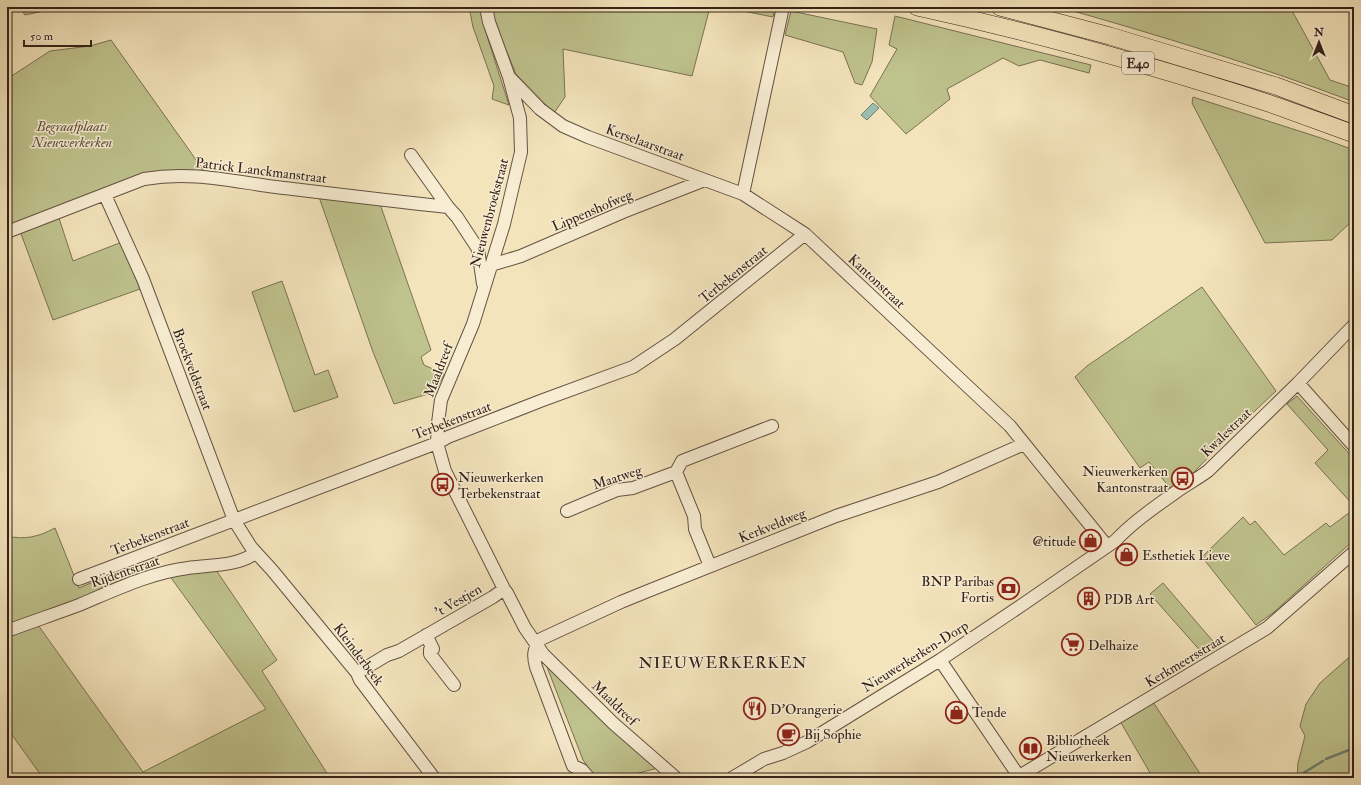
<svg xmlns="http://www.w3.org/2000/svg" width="1361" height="785" font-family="'IM FELL Double Pica',serif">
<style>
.green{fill:#bfc38e;stroke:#7a7254}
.water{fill:#9cbfb0;stroke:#728074}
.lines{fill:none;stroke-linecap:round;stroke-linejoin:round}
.stream{stroke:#728074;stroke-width:2.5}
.minor-casing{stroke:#645242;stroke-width:14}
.highway-casing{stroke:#34221a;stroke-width:18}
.minor{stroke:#f8edd3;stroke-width:12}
.highway{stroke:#f4e4bc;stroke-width:17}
.labels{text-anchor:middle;stroke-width:3;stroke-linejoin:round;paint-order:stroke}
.shield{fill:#f8edd3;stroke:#6f5f52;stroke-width:1}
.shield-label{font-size:13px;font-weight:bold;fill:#34221a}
.park-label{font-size:14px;font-style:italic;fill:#5e523d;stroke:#f8edd3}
.street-label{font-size:14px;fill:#34221a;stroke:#f8edd3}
.poi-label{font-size:14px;fill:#34221a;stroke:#f8edd3;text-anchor:start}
.quarter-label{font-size:16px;letter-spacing:1px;fill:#34221a;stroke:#f8edd3}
</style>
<rect width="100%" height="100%" fill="#f4e4bc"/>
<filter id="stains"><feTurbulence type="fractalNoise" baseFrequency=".005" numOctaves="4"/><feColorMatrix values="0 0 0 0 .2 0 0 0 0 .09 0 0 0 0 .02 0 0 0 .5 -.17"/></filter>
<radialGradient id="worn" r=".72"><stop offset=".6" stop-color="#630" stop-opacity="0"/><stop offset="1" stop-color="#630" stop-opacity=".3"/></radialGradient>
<path class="green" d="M19,7H62L25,15Z
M469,7H480L487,36L509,105L492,99L494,86L473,27Z
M491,7H710L692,76L563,49L565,97L554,113L516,74L497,28Z
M723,7H775L773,17Z
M1059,7H1290L1330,80L1354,88V102C1257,65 1158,35 1059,7Z
M791,11L877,29L872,62L862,85L855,83L843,52L785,35Z
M895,16L1091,65L1089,73L1040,60L1019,66L1003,58L947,89L950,99L906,134L870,96L897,49L889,45Z
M111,40L204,171H178L7,230V79L50,51L90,46Z
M1193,97L1321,138L1354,150V219L1332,240L1265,243L1192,103Z
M319,197L380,204L431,350L421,357L424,365L444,374L435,392L394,404L373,352Z
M58,215L73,261L122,242L140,289L53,320L20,231Z
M282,281L315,375L328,370L338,397L294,412L252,292Z
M1202,287L1276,391L1240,425L1190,476L1170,488L1149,462L1140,468L1075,377L1087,366Z
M1297,396L1354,459V506L1315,463L1328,450L1287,404Z
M1354,509V540L1274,612L1256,625L1202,557L1243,517L1250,525L1255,521L1284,555L1326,523L1330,527Z
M55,528L79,588L145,560L149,573L7,628V536C25,540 38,537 55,528Z
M214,567L277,660L262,671L330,778H43L7,728V636L38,625L143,772L266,709L169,575Z
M1163,583L1218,647L1204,655L1150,594Z
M1354,653V776L1351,778H1297L1298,763L1305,736L1300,726L1306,704L1320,683Z
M547,667L609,726L658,768L619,778H596L583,760Z
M1153,702L1203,778H1153L1120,721Z"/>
<path class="water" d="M873,103L879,108L867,120L861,115Z"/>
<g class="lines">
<path class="stream" d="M1326,759L1354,748
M1297,777L1323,761"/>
<defs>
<path id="minor" d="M486,7L489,22L509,77L520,118L521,152L504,224L473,324L441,400L438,423L437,443L445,471L504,589L507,593L525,628L543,654L613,723L676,778
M510,78L540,109L563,126L588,137L743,194L805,234L1010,426L1107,546
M411,155L448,207L457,217L478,249L483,284
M743,194L783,7
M105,195L143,279L234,520L251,547L272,570L357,673L360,680L434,778
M7,232L144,179C192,171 229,181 276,187C334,194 391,201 448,207
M491,265L521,256L623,212L705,180
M1298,383L1354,446
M567,511L617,490L633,488L676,472
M710,566L695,529L694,516L676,472L682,461L772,426
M79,579L437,443L448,437L543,400L633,367L675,339L805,234
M7,631C31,622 55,614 79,605C115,590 149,573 188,568C209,565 239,566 255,553
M426,635L433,649L430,650V654L454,685
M940,660L1020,778
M357,673L387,655L399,651L493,597L504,589
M589,778L582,770L573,766L536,667C533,656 533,649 541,639L621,602L648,591L836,516L938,482L1024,444
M732,778L764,759L783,753L807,742L940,660L1022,605L1115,541C1133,522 1155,507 1176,492C1186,485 1197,479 1208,471L1298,383L1354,325
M1016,778L1267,628L1354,552"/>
<path id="highway" d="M917,7C1036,33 1153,66 1268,103C1297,113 1326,124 1354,134
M1000,7L1110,36L1276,86L1354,115"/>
</defs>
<use href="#minor" class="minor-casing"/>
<use href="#highway" class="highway-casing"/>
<use href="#minor" class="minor"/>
<use href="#highway" class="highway"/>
</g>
<defs>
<symbol id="bus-ring" viewBox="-11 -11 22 22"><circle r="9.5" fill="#f8edd3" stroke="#8f2418" stroke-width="1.5"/><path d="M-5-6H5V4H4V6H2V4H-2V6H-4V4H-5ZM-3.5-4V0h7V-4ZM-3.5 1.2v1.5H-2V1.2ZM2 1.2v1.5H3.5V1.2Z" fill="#8f2418"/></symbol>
<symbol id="shop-ring" viewBox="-11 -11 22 22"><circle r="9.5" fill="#f8edd3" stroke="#8f2418" stroke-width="1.5"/><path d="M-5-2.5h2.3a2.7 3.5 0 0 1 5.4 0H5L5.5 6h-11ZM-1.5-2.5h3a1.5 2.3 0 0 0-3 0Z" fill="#8f2418"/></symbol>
<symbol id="bank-ring" viewBox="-11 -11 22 22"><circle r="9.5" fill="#f8edd3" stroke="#8f2418" stroke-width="1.5"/><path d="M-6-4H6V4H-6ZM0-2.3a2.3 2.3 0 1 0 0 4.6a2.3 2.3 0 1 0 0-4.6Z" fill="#8f2418"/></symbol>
<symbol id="building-ring" viewBox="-11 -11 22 22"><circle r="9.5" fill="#f8edd3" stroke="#8f2418" stroke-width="1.5"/><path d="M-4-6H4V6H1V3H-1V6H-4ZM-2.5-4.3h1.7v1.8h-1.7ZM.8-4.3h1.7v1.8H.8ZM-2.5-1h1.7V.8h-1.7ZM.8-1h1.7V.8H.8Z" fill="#8f2418"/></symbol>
<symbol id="supermarket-ring" viewBox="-11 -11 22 22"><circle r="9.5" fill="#f8edd3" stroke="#8f2418" stroke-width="1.5"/><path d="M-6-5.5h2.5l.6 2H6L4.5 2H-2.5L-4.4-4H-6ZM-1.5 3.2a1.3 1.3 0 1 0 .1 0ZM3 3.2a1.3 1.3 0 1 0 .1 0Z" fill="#8f2418"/></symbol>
<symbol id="restaurant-ring" viewBox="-11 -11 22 22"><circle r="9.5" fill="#f8edd3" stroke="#8f2418" stroke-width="1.5"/><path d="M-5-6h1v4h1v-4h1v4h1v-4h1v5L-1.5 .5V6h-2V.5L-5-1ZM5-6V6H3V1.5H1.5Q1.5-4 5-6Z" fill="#8f2418"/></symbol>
<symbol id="cafe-ring" viewBox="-11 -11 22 22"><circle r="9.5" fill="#f8edd3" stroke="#8f2418" stroke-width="1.5"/><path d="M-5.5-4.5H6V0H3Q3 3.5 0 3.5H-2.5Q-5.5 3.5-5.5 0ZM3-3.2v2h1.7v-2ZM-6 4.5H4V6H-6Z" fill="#8f2418"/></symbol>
<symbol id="library-ring" viewBox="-11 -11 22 22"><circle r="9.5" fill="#f8edd3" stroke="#8f2418" stroke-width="1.5"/><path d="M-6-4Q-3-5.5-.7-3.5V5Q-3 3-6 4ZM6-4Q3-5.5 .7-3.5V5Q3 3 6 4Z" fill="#8f2418"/></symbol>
</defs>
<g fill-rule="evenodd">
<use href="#bus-ring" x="1170" y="466" width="25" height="25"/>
<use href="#bus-ring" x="430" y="472" width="25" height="25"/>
<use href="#shop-ring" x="1078" y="528" width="25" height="25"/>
<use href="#shop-ring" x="1114" y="542" width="25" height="25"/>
<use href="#bank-ring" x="996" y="576" width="25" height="25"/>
<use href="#building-ring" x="1076" y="586" width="25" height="25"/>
<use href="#supermarket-ring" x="1060" y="632" width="25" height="25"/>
<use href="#restaurant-ring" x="742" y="696" width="25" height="25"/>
<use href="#shop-ring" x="944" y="700" width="25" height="25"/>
<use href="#cafe-ring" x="776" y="722" width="25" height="25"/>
<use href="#library-ring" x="1018" y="736" width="25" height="25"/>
</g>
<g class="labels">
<rect class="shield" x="1122" y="52" width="32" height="22" rx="3"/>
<g class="shield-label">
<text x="1138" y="68">E40</text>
</g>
<g class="park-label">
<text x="72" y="131">Begraafplaats<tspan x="72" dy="16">Nieuwerkerken</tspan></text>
</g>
<g class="street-label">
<text transform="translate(645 142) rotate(20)" y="5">Kerselaarstraat</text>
<text transform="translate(261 170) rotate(7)" y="5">Patrick Lanckmanstraat</text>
<text transform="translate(592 210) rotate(-23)" y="5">Lippenshofweg</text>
<text transform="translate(489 213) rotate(-75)" y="5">Nieuwenbroekstraat</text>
<text transform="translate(733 274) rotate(-39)" y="5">Terbekenstraat</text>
<text transform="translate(877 281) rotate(43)" y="5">Kantonstraat</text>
<text transform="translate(193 369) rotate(69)" y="5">Broekveldstraat</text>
<text transform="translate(438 370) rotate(-69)" y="5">Maaldreef</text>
<text transform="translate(452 420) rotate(-21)" y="5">Terbekenstraat</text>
<text transform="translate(1226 432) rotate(-44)" y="5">Kwalestraat</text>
<text transform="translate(617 477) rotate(-18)" y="5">Maatweg</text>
<text transform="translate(772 525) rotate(-22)" y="5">Kerkveldweg</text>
<text transform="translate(150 536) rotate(-21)" y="5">Terbekenstraat</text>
<text transform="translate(125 571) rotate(-19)" y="5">Rijdentstraat</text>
<text transform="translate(458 600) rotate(-30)" y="5">'t Vestjen</text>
<text transform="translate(359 654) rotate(53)" y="5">Kleinderbeek</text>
<text transform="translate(915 656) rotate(-32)" y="5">Nieuwerkerken-Dorp</text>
<text transform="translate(1185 660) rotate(-31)" y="5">Kerkmeersstraat</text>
<text transform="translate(615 703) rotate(44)" y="5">Maaldreef</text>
</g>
<g class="poi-label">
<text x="1168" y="476" text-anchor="end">Nieuwerkerken<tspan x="1168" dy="16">Kantonstraat</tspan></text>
<text x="458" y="482">Nieuwerkerken<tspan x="458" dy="16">Terbekenstraat</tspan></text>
<text x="1076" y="546" text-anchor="end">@titude</text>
<text x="1142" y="560">Esthetiek Lieve</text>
<text x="994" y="586" text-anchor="end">BNP Paribas<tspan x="994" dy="16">Fortis</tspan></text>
<text x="1104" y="604">PDB Art</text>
<text x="1088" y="650">Delhaize</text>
<text x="770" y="714">D'Orangerie</text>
<text x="972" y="717">Tende</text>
<text x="804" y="739">Bij Sophie</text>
<text x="1046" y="745">Bibliotheek<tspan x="1046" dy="16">Nieuwerkerken</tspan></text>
</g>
<g class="quarter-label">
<text x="723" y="668">NIEUWERKERKEN</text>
</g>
</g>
<rect width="1361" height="785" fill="none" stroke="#f4e4bc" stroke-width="24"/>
<rect x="8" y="8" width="1345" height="769" fill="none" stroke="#34221a" stroke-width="2"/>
<rect x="12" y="12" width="1337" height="761" fill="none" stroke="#34221a"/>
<g transform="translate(1319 42)" stroke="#f8edd3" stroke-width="3" paint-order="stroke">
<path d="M0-3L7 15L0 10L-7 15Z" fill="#34221a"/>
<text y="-6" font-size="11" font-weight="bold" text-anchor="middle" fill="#34221a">N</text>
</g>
<path d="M24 40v6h67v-6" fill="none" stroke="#34221a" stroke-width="2"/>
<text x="30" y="40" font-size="12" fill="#34221a" stroke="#f8edd3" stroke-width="3" paint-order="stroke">50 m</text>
<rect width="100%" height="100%" filter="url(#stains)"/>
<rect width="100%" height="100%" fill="url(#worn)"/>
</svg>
